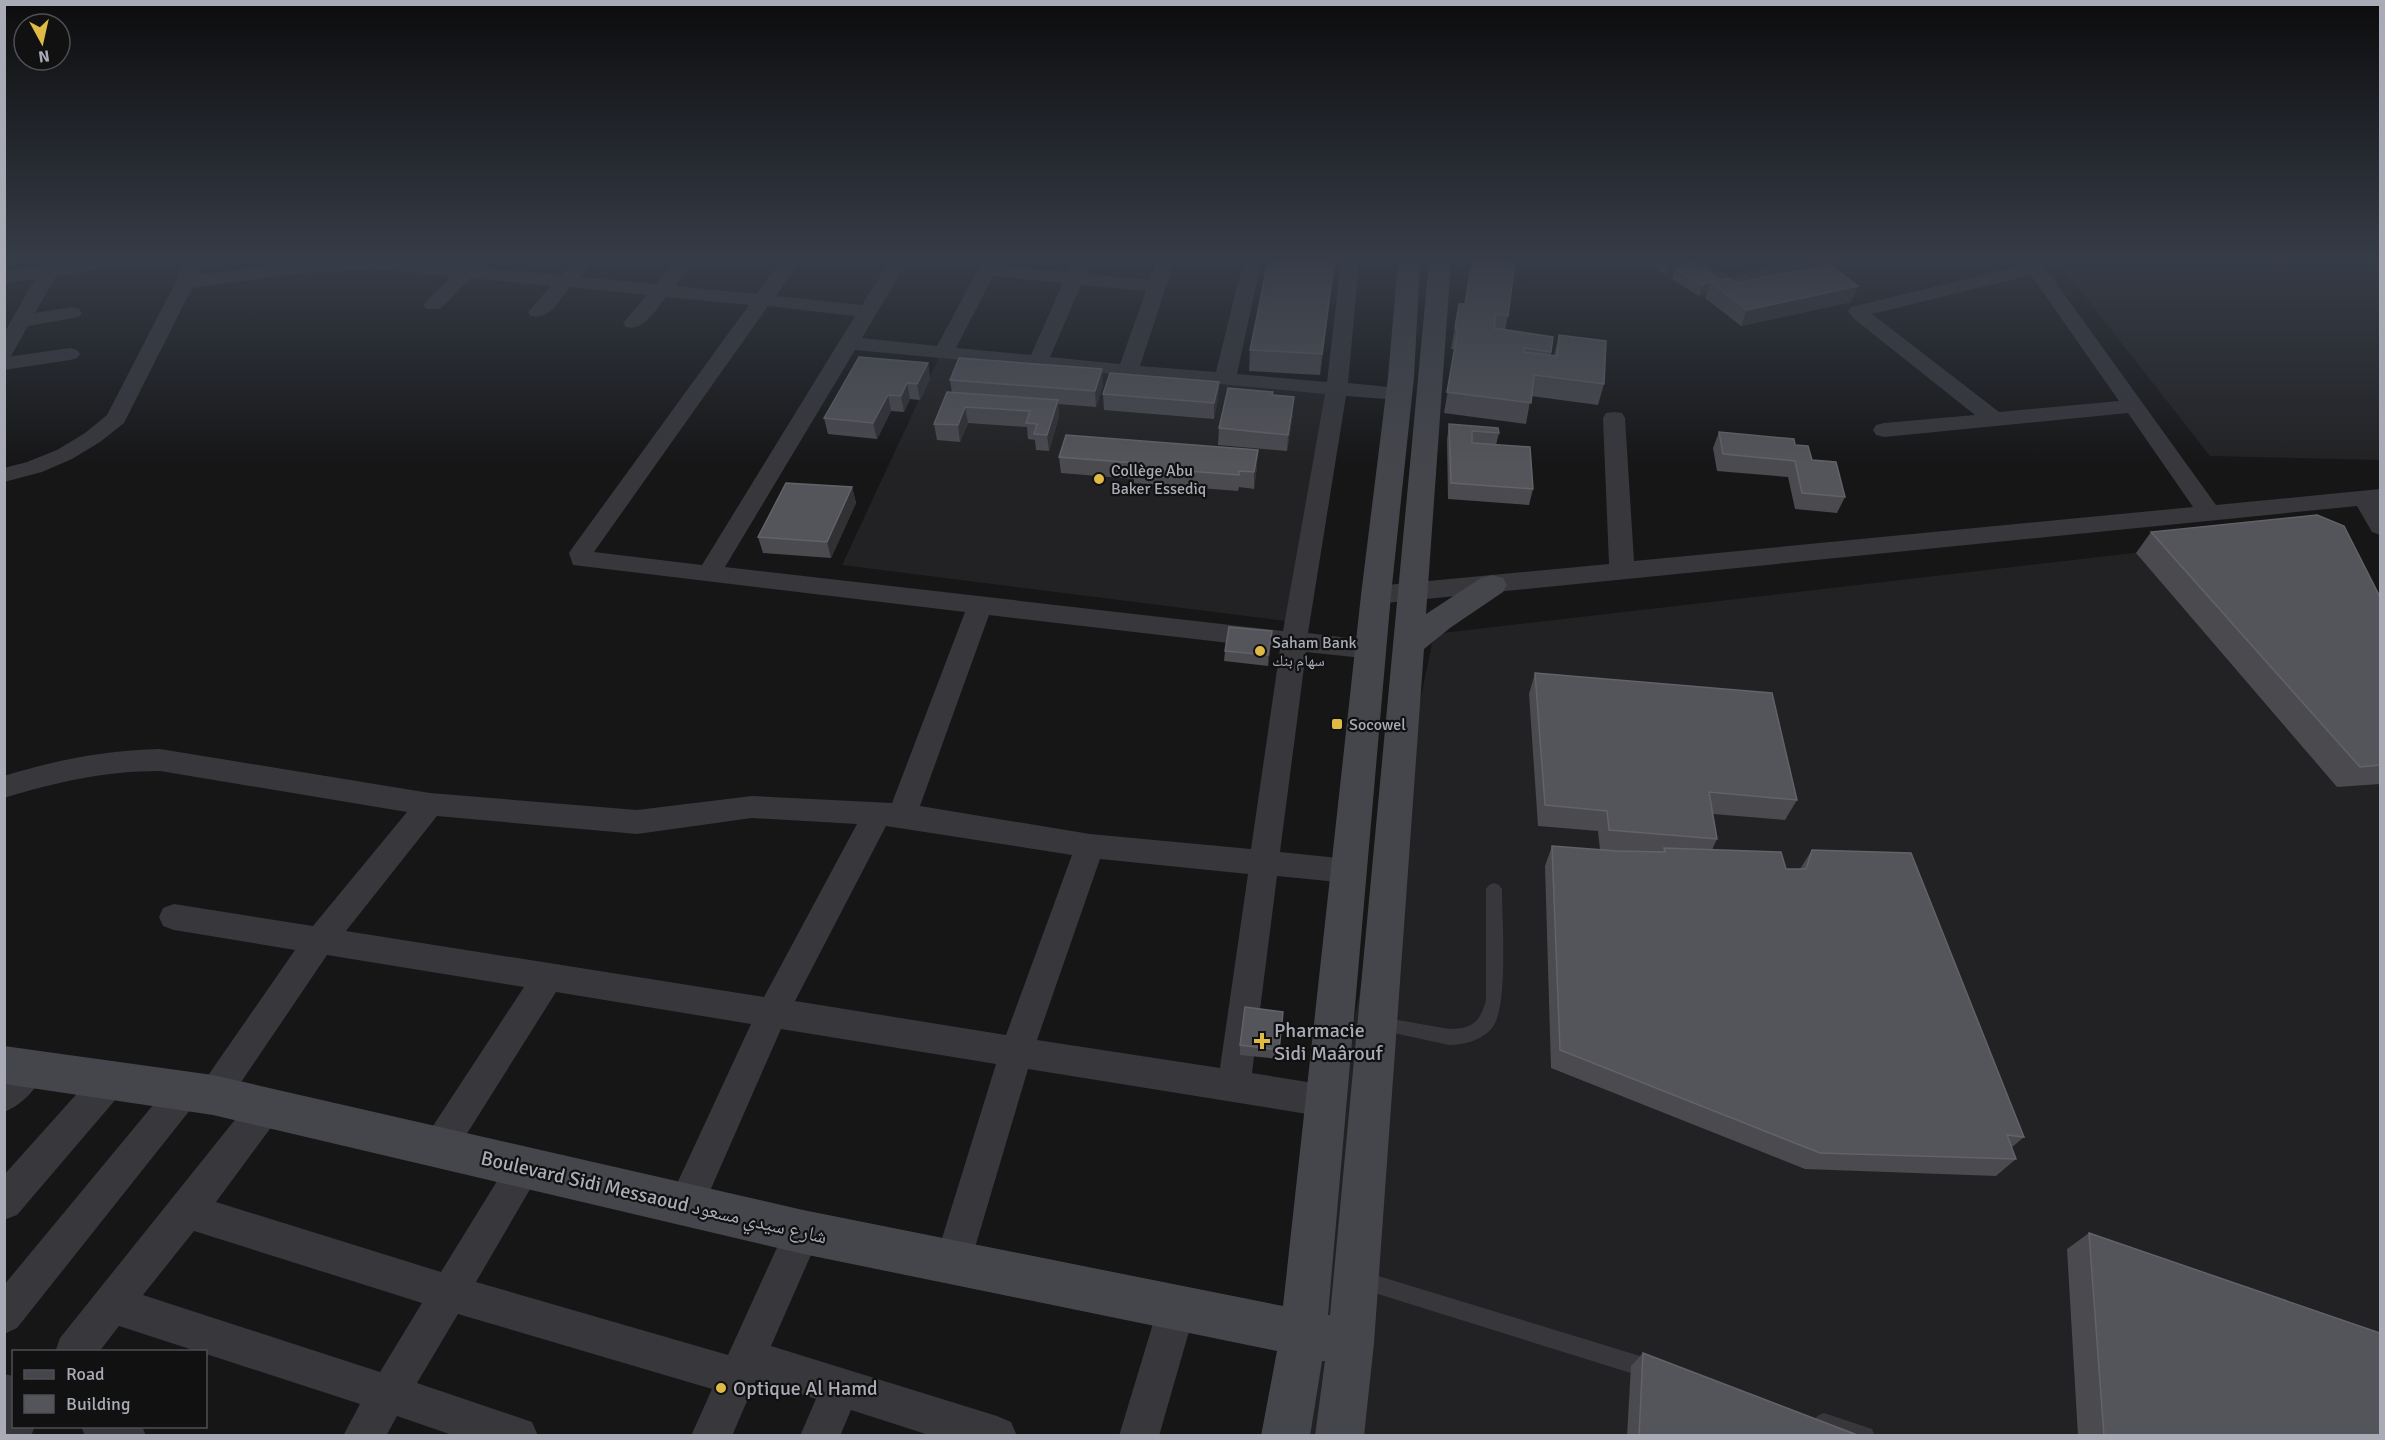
<svg xmlns="http://www.w3.org/2000/svg" width="2385" height="1440" font-family="Signika,'Noto Naskh Arabic',sans-serif">
<style>
.built{fill:#222224}
.lines{fill:none;stroke-linecap:round;stroke-linejoin:round}
.lane{fill:#37373c;fill-rule:evenodd}
.street{fill:#37373c;fill-rule:evenodd}
.secondary{fill:#45464c;fill-rule:evenodd}
.wall{fill:#4a4a4f}
.shaded-wall{fill:#313134}
.building{fill:#54555a;stroke:#626268;stroke-width:1.5}
.poi-dot{fill:#dfbb46;stroke:#111112;stroke-width:2}
.labels{text-anchor:middle;stroke-width:4.5;stroke-linejoin:round;paint-order:stroke}
.poi-label{font-size:16px;fill:#a9acb6;stroke:#111112;text-anchor:start}
.near-poi-label{font-size:20px;fill:#a9acb6;stroke:#111112;text-anchor:start}
.near-street-label{font-size:20px;fill:#a9acb6;stroke:#111112}
</style>
<rect width="100%" height="100%" fill="#161617"/>
<path class="built" d="M2058,262H2380V460L2210,456Z
M939,357L1330,392L1294,622L842,565Z
M2332,530L2380,630V1435L1268,1436L1434,634Z"/>
<g class="lines">
<path class="lane" d="M1494,883L1499,885L1502,889C1502,918 1508,1003 1494,1025C1486,1039 1465,1045 1449,1045L1375,1029L1373,1024L1375,1019L1381,1017L1449,1029C1473,1029 1480,1022 1486,1000V889L1489,885Z
M1362,1271L1650,1359L1657,1362L1660,1369L1657,1376L1650,1379L1362,1289L1355,1287L1353,1280L1355,1273Z
M1824,1413L1872,1429L1875,1436H1832L1817,1430L1814,1423L1817,1416Z"/>
<path class="street" d="M75,262H99L95,270L56,276L35,313L72,307L79,309L82,313L79,317L28,326L11,356L7,357L70,348L77,350L80,354L77,358L70,360L4,370V333L35,279L4,283V271Z
M186,262H204L198,275L299,262H423L462,266L465,262H484L481,268L561,275L573,262H592L580,277L656,284L676,262H695L675,286L757,294L780,262H799L776,296L862,305L889,262H907L862,338L937,346L982,262H1000L999,266L1068,272L1073,262H1089L1086,274L1150,280L1156,262H1174L1140,366L1216,372L1243,262H1261L1237,374L1327,382L1341,262H1359L1348,383L1399,388L1406,390L1410,394L1406,398L1399,400L1346,396L1308,633L1372,641L1381,643L1385,650L1381,657L1372,659L1306,652L1280,852L1348,859L1359,862L1363,871L1359,880L1348,883L1277,876L1252,1073L1326,1085L1338,1090L1343,1101L1338,1112L1326,1117L1028,1069L971,1261L966,1274L953,1279L940,1274L935,1261L996,1064L781,1029L699,1216L686,1221L673,1216L668,1203L751,1024L556,992L451,1159L439,1164L427,1159L422,1147L427,1135L524,987L327,955L225,1106L213,1111L201,1106L198,1100L17,1328L4,1334V1285L173,1081L185,1076L197,1081L200,1087L295,950L174,930L163,926L159,917L163,908L174,904L313,926L407,812L160,771C106,771 56,782 4,798V776C56,760 106,750 160,749L430,793L637,810L752,796L892,803L965,612L573,565L569,553L573,547L749,305L666,297C656,309 644,332 626,327L623,323L647,295L570,287C560,299 549,321 531,316L528,312L551,286L471,278L440,309H426L423,305L451,276L374,269L294,274L192,288L124,423L100,442L72,459L42,472L4,482V468L27,462L57,450L85,433L107,415ZM993,276L1063,283L1031,355L956,348ZM1081,285L1146,291L1120,364L1050,357ZM768,306L855,316L702,565L594,552ZM855,350L1325,394L1283,631L725,567ZM989,615L1280,649L1251,849L1090,834L920,806ZM437,816L637,834L752,818L857,824L764,997L346,931ZM886,826L1072,855L1006,1035L795,1001ZM1100,859L1248,874L1220,1068L1037,1040Z
M1680,262H1703L1731,277L1779,262H1808L1806,266L1732,289L1715,285L1682,266Z
M2022,262H2041L2216,505L2380,489V535L2372,532L2357,506L1376,604L1367,601L1364,595L1367,589L1376,586L1609,564L1603,418L1606,413L1614,412L1622,413L1625,418L1634,561L2193,507L2128,413L1884,437L1876,435L1873,430L1876,425L1884,423L1975,415L1853,318L1848,311L1851,307L2024,265ZM2031,275L2119,401L1999,412L1872,314Z
M30,1052L42,1057L47,1068C39,1086 23,1105 4,1112V1072L18,1057Z
M110,1065L122,1070L127,1081L122,1092L17,1215L4,1220V1175L98,1070Z
M266,1091L278,1096L283,1107L278,1118L216,1202L441,1272L513,1155L525,1150L537,1155L543,1167L476,1282L728,1355L790,1219L803,1214L816,1219L821,1232L771,1346L997,1416L1011,1422L1017,1436H932L851,1410L840,1436H800L816,1399L756,1380L732,1436H691L712,1389L458,1314L417,1383L532,1422L538,1436H455L397,1416L386,1436H343L360,1404L206,1354V1352H199L119,1326L99,1352H55L60,1338L254,1096ZM194,1231L422,1303L380,1372L143,1295Z
M1177,1288L1190,1294L1196,1307L1159,1436H1119L1158,1307L1164,1294Z
M4,1374L14,1376V1426H35L31,1436H4Z
M81,1426H142L146,1436H85Z"/>
<path class="secondary" d="M1398,262H1420L1414,377L1391,595L1328,1315H1330L1429,262H1451L1426,614L1481,578L1492,575L1503,578L1507,585L1503,592L1450,628L1424,649L1374,1343L1364,1436H1315L1325,1361H1322L1310,1436H1261L1277,1351L803,1254L213,1115L4,1084V1046L213,1075L803,1210L1283,1306L1361,595L1388,377Z"/>
</g>
<path class="wall" d="M1335,262L1320,375L1249,371L1250,350Z
M1645,262H1683L1682,266L1718,280L1736,283L1858,286L1851,302L1741,326L1705,298L1707,293L1699,296L1672,279L1674,271L1665,274Z
M1459,304L1508,316L1505,330L1551,352V355L1554,356L1559,335L1604,384L1598,405L1531,396L1526,424L1444,413L1455,349H1451Z
M928,363L930,379L920,400L910,399L904,412L891,411L877,439L828,434L824,418Z
M950,380L1103,385L1096,407L1058,404L1059,416L1049,451L1036,450L1035,440L1028,439L1027,427L968,423L960,442L937,440L934,424L952,393Z
M1219,382L1218,398L1214,419L1104,410L1103,394Z
M1273,395L1293,413L1287,451L1218,445L1219,428Z
M1449,424L1499,433L1496,445L1533,489L1529,505L1448,499L1447,440Z
M1719,432L1795,445L1812,460L1845,497L1837,513L1795,509L1788,477L1717,471L1713,448Z
M1059,457L1257,466L1254,489L1239,487L1238,491L1134,483V479L1061,473Z
M852,487L856,503L831,558L763,553L758,537Z
M2151,532L2380,597V784L2337,787L2136,553Z
M1271,642L1268,666L1224,661L1225,651Z
M1535,673L1797,800L1785,820L1713,814L1717,839L1712,850L1786,869H1800L1812,850L2024,1137L2011,1148L2016,1159L1996,1176L1805,1169L1551,1068L1545,866L1552,846L1600,850L1598,831L1538,826L1529,694Z
M1283,1012L1278,1059L1240,1055V1045Z
M2089,1233L2380,1436H2078L2067,1249Z
M1643,1353L1860,1436H1627L1631,1366Z"/>
<path class="shaded-wall" d="M1334,262H1335L1320,375L1322,354Z
M1673,262H1683L1682,268L1675,269L1674,271L1665,274L1669,264Z
M1710,282L1707,293L1699,296L1703,285Z
M1858,286L1851,302L1741,326L1747,310Z
M928,363L930,379L920,400L917,384Z
M1102,369L1103,385L1096,407L1095,391Z
M1219,382L1218,398L1214,419V403Z
M907,383L910,399L904,412L901,396Z
M888,395L891,411L877,439L873,423Z
M1294,397L1293,413L1287,451L1288,435Z
M1058,400L1059,416L1049,451L1047,435Z
M965,407L968,423L960,442L958,425Z
M1258,450L1257,466L1254,489V472Z
M852,487L856,503L831,558L827,542Z
M1272,631L1271,642L1268,666V655Z"/>
<path class="building" d="M1268,262H1334L1322,354L1250,350Z
M1472,262H1515L1508,316L1496,314L1494,328L1553,337L1551,352L1524,348V352L1557,356L1559,335L1606,341L1604,384L1534,375L1531,403L1447,392L1458,329L1455,328L1459,304H1465Z
M1691,262L1719,278L1703,285L1675,269Z
M1829,264L1858,286L1747,310L1710,282L1729,278L1736,283Z
M859,357L928,363L917,384L907,383L901,396L888,395L873,423L824,418Z
M959,358L1102,369L1095,391L950,380Z
M1110,373L1219,382L1214,403L1103,394Z
M1228,388L1273,392L1272,395L1294,397L1288,435L1219,428Z
M947,392L1058,400L1047,435L1034,434L1037,424L1026,423L1030,411L965,407L958,425L934,424Z
M1449,424L1498,428L1499,433L1472,431V443L1530,447L1533,489L1451,483Z
M1719,432L1794,439L1795,445L1808,446L1812,460L1836,462L1845,497L1802,493L1795,461L1723,454Z
M1066,435L1258,450L1254,472L1239,471V475L1134,467L1135,463L1059,457Z
M786,483L852,487L827,542L758,537Z
M2317,515L2344,526L2380,597V765L2360,767L2151,532Z
M1229,627L1272,631L1268,655L1225,651Z
M1535,673L1772,693L1797,800L1709,792L1717,839L1609,830L1607,811L1545,805Z
M1552,846L1617,851L1665,852L1664,848L1781,852L1786,869H1806L1812,850L1911,853L2024,1137L2007,1135L2016,1159L1820,1153L1560,1050Z
M1245,1007L1283,1012L1279,1050L1240,1045Z
M2089,1233L2380,1333V1436H2104Z
M1643,1353L1860,1436H1639Z"/>
<linearGradient id="sky" x2="0" y2="1"><stop stop-color="#0c0c0d"/><stop offset="0.56" stop-color="#363c47"/><stop offset="1" stop-color="#363c47" stop-opacity="0"/></linearGradient>
<rect width="2385" height="464" fill="url(#sky)"/>
<g class="poi-dot">
<circle cx="1099" cy="479" r="6"/>
<circle cx="1260" cy="651" r="6"/>
<rect x="1331" y="718" width="12" height="12" rx="3"/>
<path d="M1259 1032h6v6h6v6h-6v6h-6v-6h-6v-6h6z"/>
<circle cx="721" cy="1388" r="6"/>
</g>
<g class="labels">
<g class="poi-label">
<text x="1111" y="476">Collège Abu<tspan x="1111" dy="18">Baker Essediq</tspan></text>
<text x="1272" y="648">Saham Bank<tspan x="1272" dy="18">سهام بنك</tspan></text>
<text x="1349" y="730">Socowel</text>
</g>
<g class="near-poi-label">
<text x="1274" y="1037">Pharmacie<tspan x="1274" dy="23">Sidi Maârouf</tspan></text>
<text x="733" y="1395">Optique Al Hamd</text>
</g>
<g class="near-street-label">
<text transform="translate(654 1197) rotate(13)" y="7">Boulevard Sidi Messaoud شارع سيدي مسعود</text>
</g>
</g>
<rect width="2385" height="1440" fill="none" stroke="#a9acb6" stroke-width="12"/>
<rect x="12" y="1350" width="195" height="78" fill="#111112" stroke="#4e4f54" stroke-width="1.5"/>
<rect x="24" y="1370" width="30" height="9" fill="#45464c" stroke="#4e4f54" stroke-width="1.5"/>
<text x="66" y="1380" font-size="18" fill="#a9acb6">Road</text>
<rect x="24" y="1395" width="30" height="18" fill="#54555a" stroke="#4e4f54" stroke-width="1.5"/>
<text x="66" y="1410" font-size="18" fill="#a9acb6">Building</text>
<g transform="translate(42 42) rotate(172)"><circle r="28" fill="#111112" stroke="#4e4f54" stroke-width="1.5"/>
<path d="M0-4.5L10 22L0 15L-10 22Z" fill="#dfbb46"/>
<text y="-9" font-size="16" font-weight="bold" text-anchor="middle" fill="#a9acb6">N</text>
</g>
</svg>
